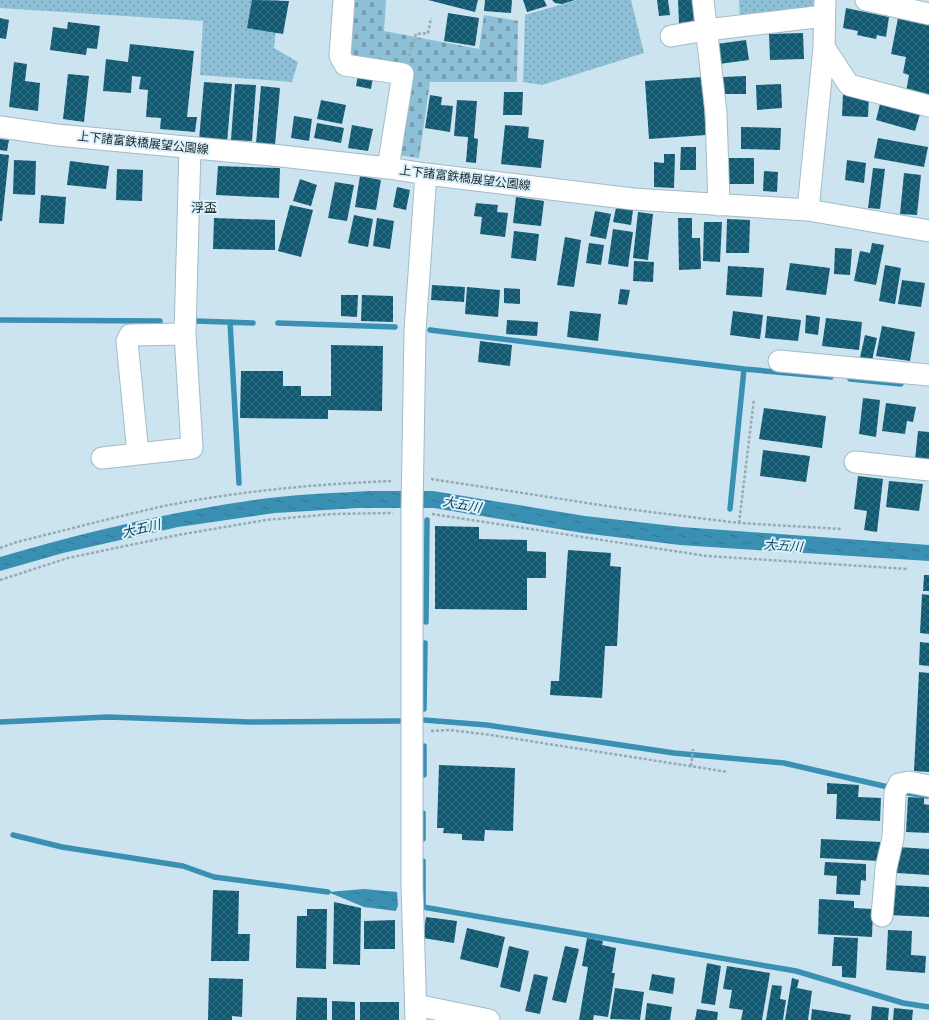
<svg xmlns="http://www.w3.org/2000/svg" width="929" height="1020" font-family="'Sofia Sans Condensed','Noto Sans JP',sans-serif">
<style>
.grass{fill:url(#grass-dots)}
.cemetery{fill:url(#cemetery-stones)}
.water{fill:url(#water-ripples)}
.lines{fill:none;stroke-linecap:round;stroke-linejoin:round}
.stream{stroke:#3990b2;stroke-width:5.5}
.building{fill:url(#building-cross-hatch)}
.minor-casing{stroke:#a3bbc6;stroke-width:23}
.path{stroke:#97aab4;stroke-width:2.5;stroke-dasharray:3 2;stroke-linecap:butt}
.minor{stroke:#fff;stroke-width:21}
.labels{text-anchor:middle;stroke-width:4;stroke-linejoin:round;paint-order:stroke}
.street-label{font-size:12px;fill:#212a2e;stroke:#d9f2fd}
.neighbourhood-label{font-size:13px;fill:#212a2e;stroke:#d9f2fd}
.water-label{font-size:13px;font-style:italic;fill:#1b4151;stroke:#d9f2fd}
</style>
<defs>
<pattern id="grass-dots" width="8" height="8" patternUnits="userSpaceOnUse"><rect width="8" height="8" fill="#8dc0d7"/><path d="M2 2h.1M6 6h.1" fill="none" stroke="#739caf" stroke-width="1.8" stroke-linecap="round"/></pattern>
<pattern id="cemetery-stones" width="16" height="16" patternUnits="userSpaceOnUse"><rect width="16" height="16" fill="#8dc0d7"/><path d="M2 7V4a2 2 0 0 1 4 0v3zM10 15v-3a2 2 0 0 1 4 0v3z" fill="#739caf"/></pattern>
<pattern id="water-ripples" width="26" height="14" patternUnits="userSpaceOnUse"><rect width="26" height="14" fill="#3990b2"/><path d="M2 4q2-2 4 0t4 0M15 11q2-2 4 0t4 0" fill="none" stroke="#307691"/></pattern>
<pattern id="building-cross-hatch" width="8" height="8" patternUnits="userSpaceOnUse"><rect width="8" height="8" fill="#125972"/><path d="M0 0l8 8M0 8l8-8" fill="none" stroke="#346d82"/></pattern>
</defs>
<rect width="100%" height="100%" fill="#cce4f0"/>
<path class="grass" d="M0,0H279L274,48L298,62L292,82L200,75L203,21L0,8Z
M577,0H631L644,53L542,85L523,82L525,15Z
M739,0H814L813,8L740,18Z"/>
<path class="cemetery" d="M351,0H386L384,31L479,49L484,15L518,21L517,82H430L419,158L397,155L410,68L346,60Z"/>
<path class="water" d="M369,491H433L585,516L682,527L929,545V561L680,545L583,533L434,508H358L275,513L178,527L63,553L0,571V557C88,531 178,510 269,498C302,494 336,493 369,491Z
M364,889L397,892L398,905L396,911L364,907L328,892Z"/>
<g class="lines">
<path class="stream" d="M0,320L160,321
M196,321L253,323
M230,322L239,483
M278,323L395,327
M430,330L744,369L831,377
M850,379L901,384
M730,509L744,369
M426,622L427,520
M424,709L425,643
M424,720L487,725L674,753L784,763L888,787
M0,722L108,717L250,722L399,721
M424,775V746
M908,793L927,796
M423,813V839
M13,835L62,847L183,866L214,877L328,892
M423,861V907L796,971L903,1003L929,1007"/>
</g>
<path class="building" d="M252,0L289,1L283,34L247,28Z
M428,0H478L475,12Z
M485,0H512L511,13L484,11Z
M523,0H544L547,6L527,12Z
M552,0H575L562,4L555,3Z
M657,0H668L670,15L659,16Z
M678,0H693L694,22L679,23Z
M846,8L889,17L886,37L877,35L876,39L857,35L858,31L843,28Z
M448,13L479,18L475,46L444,41Z
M0,18L9,20L6,39L0,38Z
M898,18L929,25V101L905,97L909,75L903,73L906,57L891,54Z
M68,22L100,26L97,49L87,48L86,55L50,50L53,27L67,29Z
M803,33L804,59L770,60L769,34Z
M746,40L749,60L719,64L716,44Z
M130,44L194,51L187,117H197L195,132L160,129L161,118L146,117L148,90L139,89L141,77L132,76L131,93L103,91L106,59L128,62Z
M14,62L27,64L25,81L40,83L38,111L9,107Z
M68,74L89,76L84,122L63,119Z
M358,75L373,77L371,89L356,86Z
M746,76V94H723V77Z
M702,77L706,135L649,139L645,81Z
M204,82L232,84L227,143L199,140Z
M235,84L256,85L252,141L231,140Z
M781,84L782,108L757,110L756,85Z
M261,86L280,88L275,145L256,144Z
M504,92H523L522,115H503Z
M843,94L869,95L868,117L842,116Z
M430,95L442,97L441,105L453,106L450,132L425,128Z
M321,100L346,105L342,124L317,119Z
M457,100L477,101L474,138L478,139L476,163L466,162L468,137L454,136Z
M880,104L920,114L915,131L876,120Z
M294,116L312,119L309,141L291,138Z
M317,123L344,128L341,143L314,138Z
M352,125L373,129L368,151L348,148Z
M505,125L529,127L528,138L544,140L541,168L501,164Z
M741,127L781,128L780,150L741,149Z
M878,138L928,147L924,167L874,158Z
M0,139L9,140L7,151L0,150Z
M681,147H696V170H680Z
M0,154L9,155L2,221H0Z
M664,154H675L674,188L654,187V162L664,163Z
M726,158H754V184H726Z
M14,160L36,161L35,195L13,194Z
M847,160L866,163L864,183L845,180Z
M70,161L109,166L106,189L67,185Z
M218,166L280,168L279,198L216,195Z
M873,168L885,169L880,209L868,208Z
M117,169L143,170L142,201L116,200Z
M764,171L778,172L777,192L763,191Z
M904,173L921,175L917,215L900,214Z
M360,176L381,180L376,210L355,207Z
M300,179L317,185L311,206L293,201Z
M335,182L354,185L347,221L328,218Z
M397,187L410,190L406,210L393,207Z
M41,195L66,197L64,224L39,223Z
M516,197L544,201L541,226L513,223Z
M476,203L498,205L497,212L508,213L505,237L480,234L482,217L474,216Z
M290,205L313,210L301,257L278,251Z
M616,208L633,210L631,225L613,222Z
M595,211L611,214L606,239L590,236Z
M638,212L653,214L648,260L633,258Z
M354,215L373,219L368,247L348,243Z
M214,218L275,220V250L213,249Z
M377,218L394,221L390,249L373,246Z
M678,218H692V238H700L701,269L679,270Z
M727,219L750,220L749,253H726Z
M704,222H722L720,262L703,261Z
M613,229L633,232L628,267L608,264Z
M514,231L539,234L536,261L511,258Z
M565,237L581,240L574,287L557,285Z
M589,243L604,245L601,265L586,263Z
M872,243L884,245L876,285L854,281L860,251L870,253Z
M835,248L852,249L850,275L834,274Z
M634,261L654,262L653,282L633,281Z
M790,263L830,268L826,295L786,290Z
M885,265L901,268L895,304L879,301Z
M728,266L764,268L762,297L726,295Z
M902,280L925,283L921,307L898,304Z
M432,285L465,287L464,302L431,300Z
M467,287L500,290L498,317L465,314Z
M504,288L520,289V304L504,303Z
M620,289L630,290L627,305L618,304Z
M341,295H358L357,317L341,316Z
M362,295L393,296V322L361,321Z
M570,311L601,314L598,341L567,337Z
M733,311L763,315L760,339L730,335Z
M806,315L820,317L818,335L805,333Z
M767,316L801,320L798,341L765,338Z
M826,318L862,322L859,350L822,346Z
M507,320L538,322L537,336L506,334Z
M882,326L915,332L910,361L876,356Z
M865,335L877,338L871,365L859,362Z
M480,341L512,345L510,366L478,362Z
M331,345L383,346L382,411L328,410V419L240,418L241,371H283V386H301V396H331Z
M863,398L880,400L876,437L859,434Z
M886,403L916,407L913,422L907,421L905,434L882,431Z
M764,408L826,416L822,448L759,439Z
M918,431L929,432V462L915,460Z
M763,450L810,456L806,482L760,476Z
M858,476L883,479L877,532L864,530L867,511L854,509Z
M889,481L923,484L919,511L886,507Z
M435,526L479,527V539L527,540V551L546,552V578H527V610L435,609Z
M568,550L611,553L610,566L621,567L617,646H605L602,698L550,695L551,681H559Z
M924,575H929V591H923Z
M922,594L929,595V634L920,633Z
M920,642L929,643V666L919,665Z
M919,672L929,673V772L914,771Z
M439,765L515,768L513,831L485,830L484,841L462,840V834L443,833L444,828H437Z
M827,783L859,785L858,797L881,798L880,821L836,819L837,794H827Z
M908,797L924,798V804L929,805V833L906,832Z
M821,839L881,842L880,861L820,858Z
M898,847L929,849V875L897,873Z
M825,862L866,864V881L861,880L860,895L836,894L837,876L824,875Z
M891,885L929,887V917L889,915Z
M213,890L239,891L238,934H250L249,961H211Z
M819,899L854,901V908L873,909L872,937L818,934Z
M334,902L361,908L360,965L333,964Z
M307,909H327L326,969L296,968L297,916H307Z
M426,917L457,921L454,943L423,938Z
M395,920V949H364V921Z
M467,928L505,937L498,968L460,959Z
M888,930L912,931L911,955L926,956L925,973L886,970Z
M834,937L858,938L856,978L842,977V966H832Z
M587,938L603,941L602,945L616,948L612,973H615L608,1017L594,1015L593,1020H579L588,967L582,966Z
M509,946L529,951L520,992L500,987Z
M565,946L579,949L566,1003L552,1000Z
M707,963L721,966L715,1005L701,1003Z
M727,966L770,973L762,1020H741L743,1010L729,1008L732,990L723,989Z
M534,974L548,977L540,1014L525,1011Z
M652,974L675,978L673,994L649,990Z
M209,978L243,979L242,1017L232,1016V1020H208Z
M792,978L799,980L797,988L812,991L808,1020H785Z
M772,985L782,986L780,999L786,1000L783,1020H766Z
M615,988L644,992L640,1020L610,1019Z
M297,997L327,998V1020H296Z
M332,1001L355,1002V1020H332Z
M360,1002H399V1020H360Z
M647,1003L672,1007L670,1020H645Z
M872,1006L889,1008L888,1020H871Z
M894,1008L913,1010L912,1020H893Z
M697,1009L718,1012L717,1020H695Z
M812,1009L851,1015L850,1020H811Z"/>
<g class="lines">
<defs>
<path id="minor" d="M344,0L340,56L345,65L403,74L388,168
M703,0L716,113L719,205
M866,0L929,14
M671,36L706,30L824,16
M824,47L849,85L929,106
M0,127L57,135L281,156L388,168L426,174L633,199L808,210L929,231
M808,210L824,47L825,0
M779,361L929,375
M138,454L127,341L130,335L185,334
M102,458L192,448L185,334L190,148
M855,462L929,470
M882,916L886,868L893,838L895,793L899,784L909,782L929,786
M416,1005L489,1020
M416,1020L412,885V511L415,331L426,174"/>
</defs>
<use href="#minor" class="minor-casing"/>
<path class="path" d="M409,56L416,34L428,33L431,18
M431,479L627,509L739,523L842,529
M432,514L707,556L908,569
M739,523L754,399
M0,548L17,542C66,530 115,517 164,506C239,491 316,484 392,481
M0,580L68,558L178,535L266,520L332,514L393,513
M431,731L449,730L491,735L728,772
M691,766L693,749"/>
<use href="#minor" class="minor"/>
</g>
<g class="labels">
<g class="street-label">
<text transform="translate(143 143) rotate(6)" y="4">上下諸富鉄橋展望公園線</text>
<text transform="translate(465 178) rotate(7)" y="4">上下諸富鉄橋展望公園線</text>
</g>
<g class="neighbourhood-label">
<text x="204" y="212">浮盃</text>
</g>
<g class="water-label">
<text transform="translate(462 504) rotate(10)" y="5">大五川</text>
<text transform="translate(141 528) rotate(-13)" y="5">大五川</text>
<text transform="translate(783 545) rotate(4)" y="5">大五川</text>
</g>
</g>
</svg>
